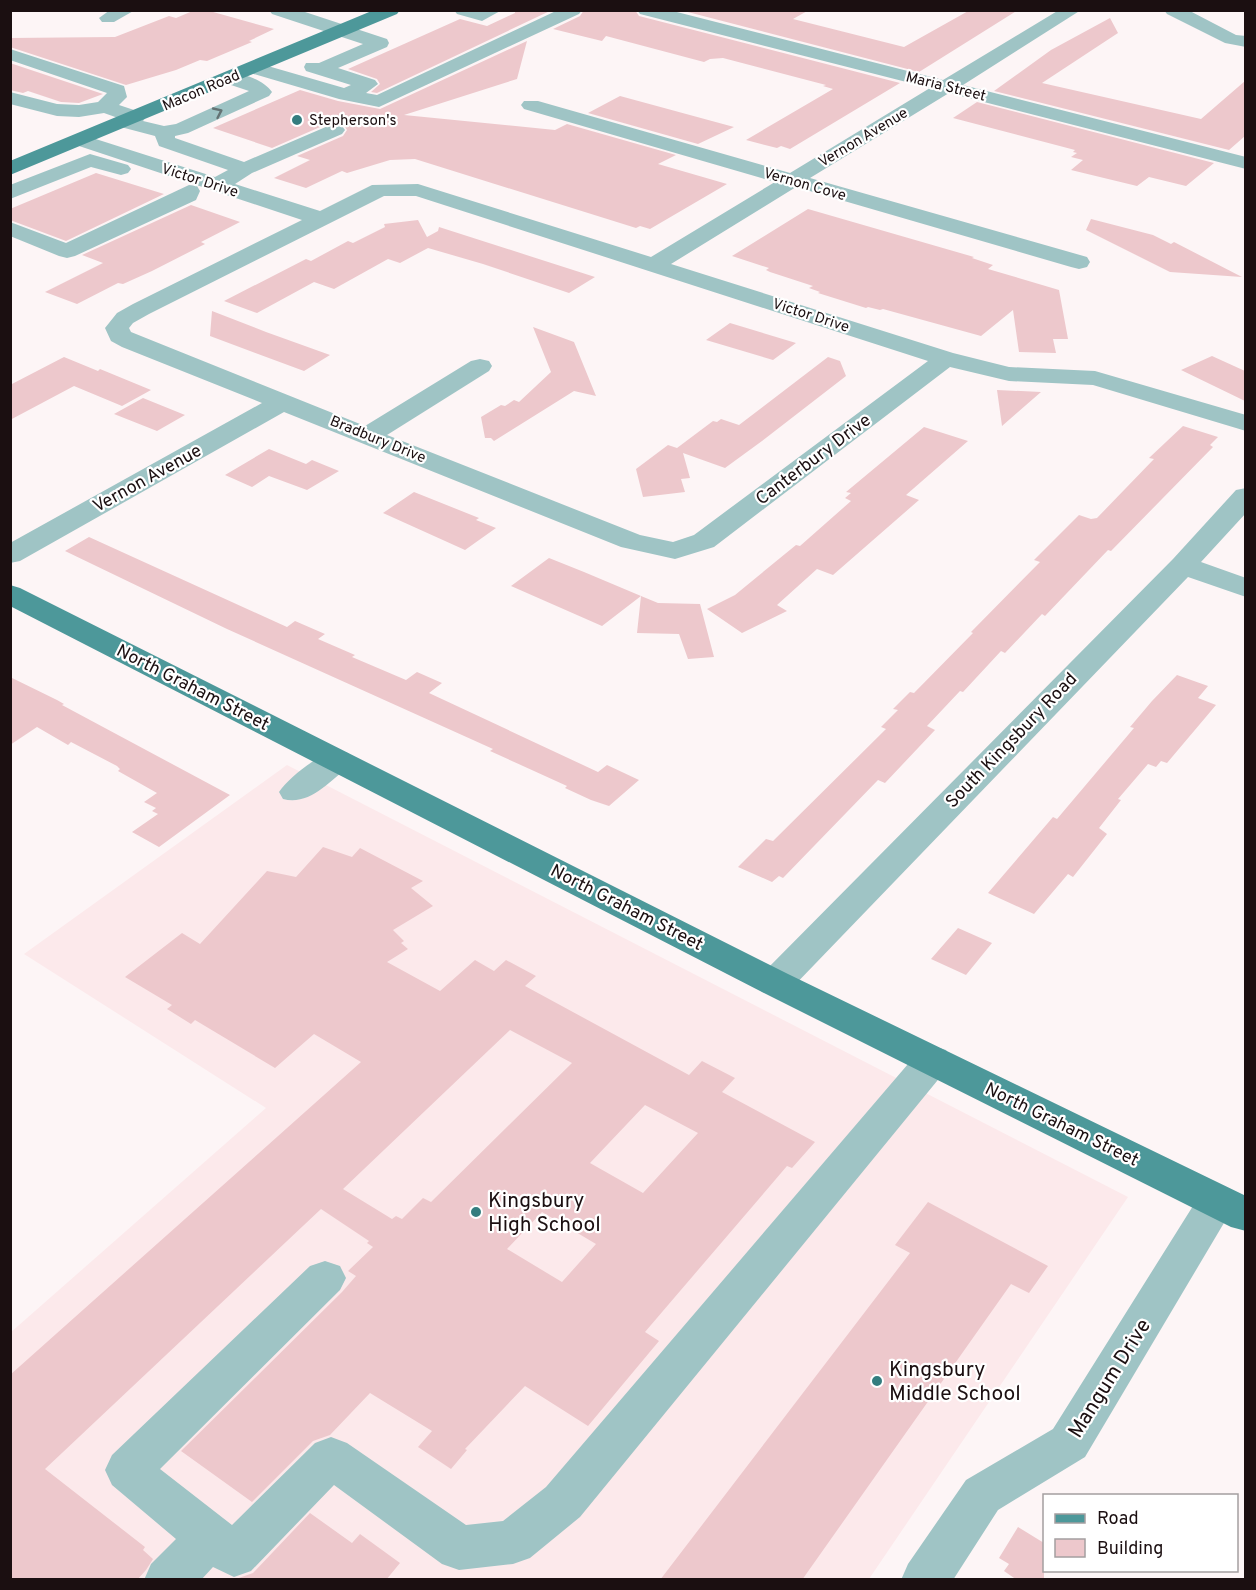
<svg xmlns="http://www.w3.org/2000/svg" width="1256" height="1590" font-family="Overpass,sans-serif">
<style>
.built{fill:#fce9eb}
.building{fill:#edc8cc;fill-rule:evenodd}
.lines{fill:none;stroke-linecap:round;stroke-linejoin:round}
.minor{fill:#9fc4c5;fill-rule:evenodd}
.major{fill:#4d989a;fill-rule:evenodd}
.oneway{stroke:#647374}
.poi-dot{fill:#347d7f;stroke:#fff;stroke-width:2}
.labels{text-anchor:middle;stroke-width:4.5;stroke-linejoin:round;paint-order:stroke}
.far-street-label{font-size:15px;fill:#1b0f11;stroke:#fff}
.far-poi-label{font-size:15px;fill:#1b0f11;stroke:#fff;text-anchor:start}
.street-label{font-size:18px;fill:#1b0f11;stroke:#fff}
.near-poi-label{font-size:21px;fill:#1b0f11;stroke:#fff;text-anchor:start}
.near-street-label{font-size:21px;fill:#1b0f11;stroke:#fff}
</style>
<rect width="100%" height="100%" fill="#fdf5f6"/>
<path class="built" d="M287,765L1128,1197L869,1579H11L10,1333L266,1108L24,954Z"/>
<path class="building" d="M195,10H206L274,29L249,41L252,42L207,61L200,60L176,70L126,85L10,47V38L115,37L169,16L176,18Z
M515,10H552L377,93L371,92L380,84L377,79L348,69L460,19L487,26L515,13Z
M584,10H635L639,16L900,83L790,149L781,146L777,148L746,140L833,89L823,86L826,85L723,58L710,59L704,62L606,36L602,41L553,29L580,16Z
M680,10H809L793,19L904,47L970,10H1018L919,72Z
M1110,18L1118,33L1042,83L1201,119L1245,81V136L1229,150L994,91L1051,50Z
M527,41L517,79L404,115L555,130L567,124L676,155L658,164L727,184L650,229L640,226L636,228L415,159L390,160L347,173L342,171L306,188L274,178L310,160L297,156L343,136L347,130L344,125L327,124L272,148L213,128L300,90L338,101L380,109Z
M10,63L103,94L79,103L61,102L28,91L23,93L10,90Z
M620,96L734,127L698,144L588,113Z
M977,102L1214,163L1186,186L1149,177L1137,186L1071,170L1083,160L1071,157L1077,153L1073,152L1075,150L953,118Z
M96,173L164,194L66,241L10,220V209Z
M191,205L240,222L201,242L205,244L152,271L123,284L118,283L77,304L45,292L103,263L82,255Z
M808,209L974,257L972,258L993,265L988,269L1059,290L1068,339H1053L1056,353L1019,352L1013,310L981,336L883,309L880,310L868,307L866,308L818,293L820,292L809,288L813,286L770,272L766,270L769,268L732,256Z
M1091,219L1153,235L1171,244L1174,242L1242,277L1170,272L1086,230Z
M418,220L427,237L438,231L439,227L595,277L569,293L483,264L428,248L400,263L388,259L334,289L314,282L257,313L224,301L306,259L311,261L348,241L353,243L385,227L384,224Z
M212,311L266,332L330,355L304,371L210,336Z
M730,323L796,343L773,360L706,340Z
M533,327L574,342L596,396L574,391L494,441L491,438H485L481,417L501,405L505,406L514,400L519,402L551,372Z
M1212,356L1245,371V401L1181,370Z
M64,357L98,371L100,369L151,390L122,406L74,386L10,420V385Z
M828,357L840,361L846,376L762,441L725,468L683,453L690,478L681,479L685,492L643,497L636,469L668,445L677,448L713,421L717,422L721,419L739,425Z
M997,390L1041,392L1002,426Z
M143,398L185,415L157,431L114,414Z
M1183,426L1218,437L1210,445L1213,447L1111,551L1108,550L1045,616L1042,614L1005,653L1001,651L963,692L960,691L927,726L935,730L885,783L878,780L783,878L779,876L772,882L738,867L766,839L773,841L886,729L881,727L898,710L893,709L910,692L914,693L973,633L971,632L1040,562L1034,560L1079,515L1091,519L1097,518L1154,459L1149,458Z
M924,427L968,441L906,495L919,500L833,575L817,569L777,605L787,611L742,633L707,609L735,595L796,545L800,546L851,501L845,498L851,493L846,492Z
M269,449L306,464L312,460L339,471L307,490L269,476L252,487L225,475Z
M414,492L479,518L476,520L496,528L465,550L383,513Z
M89,537L287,627L295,621L325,634L318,639L355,655L352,657L406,680L417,672L442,683L429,693L598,772L607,765L639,780L609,806L591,800L565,788L567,786L490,751L493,749L227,629L65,551Z
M549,558L584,572L641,596L602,626L511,586Z
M641,596L658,603L700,604L714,657L688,659L679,634L637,633Z
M1177,675L1208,686L1198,698L1216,705L1167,763L1161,761L1156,767L1148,764L1118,799L1121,800L1099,828L1107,834L1073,877L1068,874L1034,914L988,893L1053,817L1057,819L1134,728L1130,727L1152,701Z
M10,677L57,700L64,704L62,705L230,795L159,847L132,832L158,814L152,811L156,808L144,802L157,793L118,771L120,769L117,766L71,742L68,745L37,727L10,745Z
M323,847L352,857L360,848L423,881L411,888L433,906L393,930L404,941L401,943L408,949L387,962L440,991L475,960L494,971L506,960L536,976L525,986L689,1075L702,1061L735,1078L722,1092L815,1142L792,1168L787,1166L645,1332L659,1341L588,1426L525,1386L465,1449L467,1450L451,1469L418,1447L432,1431L370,1393L330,1435L313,1441L252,1502L181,1451L342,1292L356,1276L348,1271L373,1247L367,1243L369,1241L321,1209L45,1469L145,1547L143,1550L153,1559L146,1570L137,1580H10V1375L361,1062L314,1034L275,1068L195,1020L191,1024L167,1009L172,1005L125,977L182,933L200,944L267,871L296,877ZM510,1030L572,1063L431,1202L423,1198L402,1219L396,1216L392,1219L343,1189ZM645,1105L698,1133L643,1193L590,1163ZM542,1212L596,1244L562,1282L507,1249Z
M958,928L992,943L966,975L931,959Z
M928,1202L1048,1266L1029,1293L1011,1284L802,1580H660L910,1253L895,1245Z
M310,1513L352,1543L360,1534L400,1563L386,1580H233L253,1573Z
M1018,1527L1044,1543V1580H1017L1004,1571L1009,1564L999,1558Z"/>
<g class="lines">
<path class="minor" d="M110,10H135L114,22H102L99,18Z
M269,10H299L387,39L389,43L387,47L338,68L375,80L378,84L366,93L377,95L558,10H582L579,14L379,107L339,99L247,72L245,68L247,64L254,62L344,88L351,85L306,71L304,67L306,63H319L363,44L272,14Z
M454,10H502L482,21L457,14Z
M637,10H669L943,80L1059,10H1081L963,85L1246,157V169L949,93L810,178L1087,257L1090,262L1087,267L1079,269L1071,267L796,187L671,264L953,353L1009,367L1095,371L1246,415V431L1093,385L1009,381L950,367L714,547L675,559L621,547L284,412L20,561L10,563V543L262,403L122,347L111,341L105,328L117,313L133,304L302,220L73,144L70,140L73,136L80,134L215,177L228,170L159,146L155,136L117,126L114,122L118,118L104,113L79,117L57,116L10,104V92L57,104L79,105L98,102L107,93L10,60V49L124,86L127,97L119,105L143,113L146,117L143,121L164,126L176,124L249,91L222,82L219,78L222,74C237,70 263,79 272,92L269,96L188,133L175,136V138L244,162L328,126H342L345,130L342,134L252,173L235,184L320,211L372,185L418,184L651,257L775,182L524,109L521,105L524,101H538L790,173L930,88L640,14ZM384,196H416L928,361L694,535L673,542L640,535L387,435L489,371L492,366L489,361L480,359L471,361L365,426L131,332L129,328L133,323L149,314Z
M1164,10H1188L1236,35L1246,36V47L1225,43L1167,14Z
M90,154L128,165L131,169L128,173L121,175L91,167L10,199V185Z
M189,185L197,186L200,191L196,200L75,256L67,258L59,256L10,236V222L66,243Z
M1246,488V513L1201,562L1246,578V597L1188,577L788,992L775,996L762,992L757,983L762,974L1173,559L1236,490Z
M337,750L348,753L353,760L348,767C329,782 309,806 283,799L279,792C289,777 319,754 337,750Z
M933,1046L946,1050L952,1060L946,1070L580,1517L530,1558L513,1564L459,1570L442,1564L334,1485L251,1571L234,1577L213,1567L201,1580H144L151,1564L176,1539L112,1485L105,1470L112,1455L310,1266L325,1261L340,1266L346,1278L340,1290L160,1469L232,1525L315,1443L331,1437L347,1443L466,1525L503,1521L546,1487L920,1050Z
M1217,1185L1231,1190L1237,1201L1085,1457L998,1510L953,1580H901L908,1564L966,1480L1053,1429L1203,1190Z"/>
<path class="major" d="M374,10H400L397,14L10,175V161Z
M10,585L20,588L788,974L1246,1196V1231L1231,1227L762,992L10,606Z"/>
</g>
<defs><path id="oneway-chevron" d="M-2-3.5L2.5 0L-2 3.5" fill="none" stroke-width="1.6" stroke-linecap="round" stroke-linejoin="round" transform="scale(1.5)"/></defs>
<use class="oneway" href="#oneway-chevron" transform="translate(218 112) rotate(-25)"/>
<g class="poi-dot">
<circle cx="297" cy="120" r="6"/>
<circle cx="476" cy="1212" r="6"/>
<circle cx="877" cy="1381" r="6"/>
</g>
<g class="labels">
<g class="far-street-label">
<text transform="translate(946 86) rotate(14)" y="5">Maria Street</text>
<text transform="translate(201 90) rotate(-23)" y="5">Macon Road</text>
<text transform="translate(863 137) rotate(-31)" y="5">Vernon Avenue</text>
<text transform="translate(200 180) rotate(18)" y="5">Victor Drive</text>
<text transform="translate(805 184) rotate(16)" y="5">Vernon Cove</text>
<text transform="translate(811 315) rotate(18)" y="5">Victor Drive</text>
<text transform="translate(378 439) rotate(22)" y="5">Bradbury Drive</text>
</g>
<g class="far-poi-label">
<text x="309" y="125">Stepherson's</text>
</g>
<g class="street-label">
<text transform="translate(813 459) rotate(-37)" y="6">Canterbury Drive</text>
<text transform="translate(147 478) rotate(-29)" y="6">Vernon Avenue</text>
<text transform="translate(193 687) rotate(27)" y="6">North Graham Street</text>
<text transform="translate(1011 740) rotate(-46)" y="6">South Kingsbury Road</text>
<text transform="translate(627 907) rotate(27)" y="6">North Graham Street</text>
<text transform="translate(1062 1124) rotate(26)" y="6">North Graham Street</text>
</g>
<g class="near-poi-label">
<text x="488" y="1207">Kingsbury<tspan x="488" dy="24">High School</tspan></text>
<text x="889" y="1376">Kingsbury<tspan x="889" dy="24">Middle School</tspan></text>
</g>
<g class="near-street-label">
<text transform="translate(1109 1378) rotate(-58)" y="7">Mangum Drive</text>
</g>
</g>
<rect width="1256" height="1590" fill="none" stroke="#1b0f11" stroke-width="24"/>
<rect x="1043" y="1494" width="195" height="78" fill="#ffffff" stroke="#a49fa0" stroke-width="1.5"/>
<rect x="1055" y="1514" width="30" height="9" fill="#4d989a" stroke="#a49fa0" stroke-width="1.5"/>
<text x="1097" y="1524" font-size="18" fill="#1b0f11">Road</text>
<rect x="1055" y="1539" width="30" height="18" fill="#edc8cc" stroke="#a49fa0" stroke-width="1.5"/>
<text x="1097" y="1554" font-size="18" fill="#1b0f11">Building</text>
</svg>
